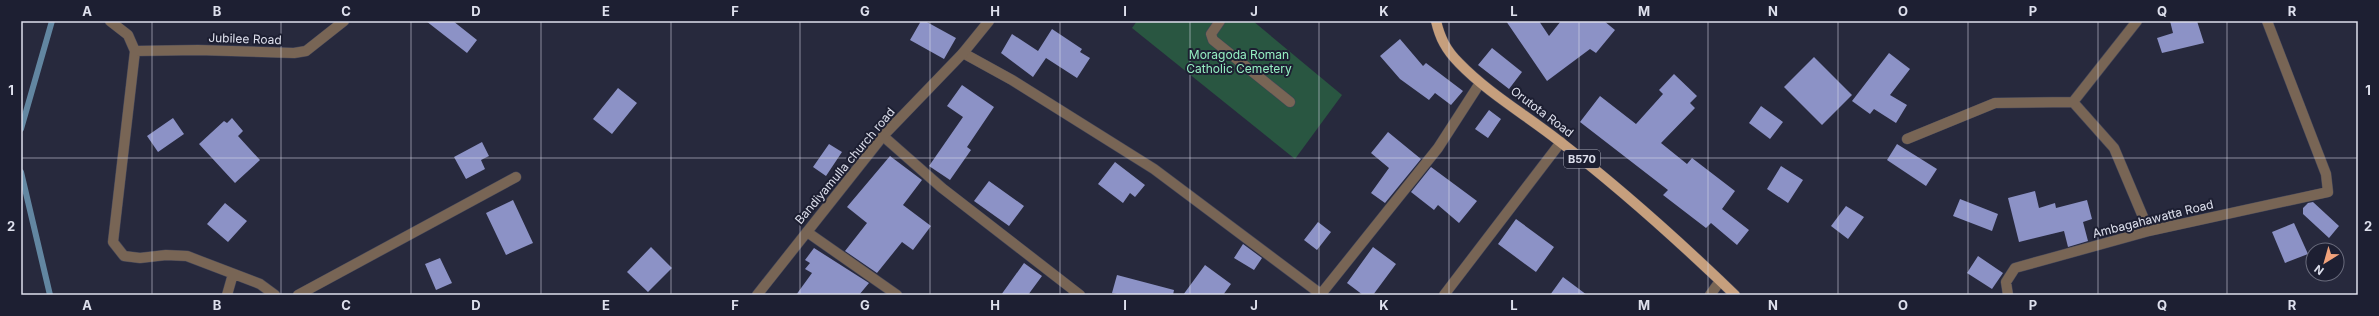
<svg xmlns="http://www.w3.org/2000/svg" width="2379" height="316" font-family="Inter,sans-serif">
<style>
.green{fill:#295641}
.lines{fill:none;stroke-linecap:round;stroke-linejoin:round}
.stream{stroke:#6286a1;stroke-width:6}
.building{fill:#8c92c6}
.minor-casing{stroke:#444659;stroke-width:11}
.tertiary-casing{stroke:#444659;stroke-width:11}
.primary-casing{stroke:#444659;stroke-width:11}
.minor{stroke:#786555;stroke-width:10}
.tertiary{stroke:#786555;stroke-width:10}
.primary{stroke:#c69f7d;stroke-width:10}
.grid{fill:none;stroke:#dee0ed;stroke-width:1;stroke-opacity:0.55}
.labels{text-anchor:middle;stroke-width:4;stroke-linejoin:round;paint-order:stroke}
.shield{fill:#1d1f32;stroke:#a4a6b5;stroke-width:1}
.shield-label{font-size:11px;font-weight:bold;fill:#dee0ed}
.street-label{font-size:12px;fill:#dee0ed;stroke:#1d1f32}
.park-label{font-size:12px;fill:#95efc2;stroke:#1d1f32}
.neatline{fill:none;stroke:#dee0ed;stroke-width:1.5}
.grid-label{font-size:13px;text-anchor:middle;font-weight:bold;fill:#dee0ed}
</style>
<rect width="100%" height="100%" fill="#27293d"/>
<path class="green" d="M1137,21H1253L1342,95L1295,159L1132,28Z"/>
<g class="lines">
<path class="stream" d="M21,129L52,21
M21,172L50,295"/>
</g>
<path class="building" d="M426,21H453L477,40L467,53Z
M921,21H925L956,38L944,59L910,40Z
M1506,21H1539L1549,36L1561,21H1604L1615,30L1596,53L1590,49L1547,81Z
M2170,21H2197L2204,43L2162,53L2157,38L2173,33Z
M1052,29L1082,49L1080,52L1090,58L1077,78L1046,58L1033,77L1001,53L1012,34L1038,51Z
M1400,39L1423,66L1426,63L1463,91L1451,105L1435,93L1429,100L1400,79L1380,56Z
M1492,48L1522,72L1509,89L1478,65Z
M1889,53L1910,69L1890,95L1907,105L1896,123L1874,109L1870,114L1852,101Z
M1814,57L1852,95L1822,125L1784,87Z
M1674,74L1697,96L1690,103L1695,108L1661,143L1687,164L1692,158L1735,191L1722,209L1749,230L1737,245L1711,223L1706,228L1663,195L1668,190L1580,122L1600,96L1636,124L1663,94L1659,90Z
M962,85L994,107L967,147L971,150L950,180L929,166L963,117L947,106Z
M618,88L637,103L612,134L593,119Z
M1761,106L1783,122L1770,139L1749,123Z
M1489,110L1501,119L1488,138L1475,129Z
M173,118L184,134L158,152L147,136Z
M232,118L243,131L238,136L260,160L235,183L199,144L224,121L227,123Z
M1388,132L1421,159L1385,203L1371,193L1389,168L1371,153Z
M482,142L489,156L481,160L485,169L466,179L454,157Z
M829,144L842,152L826,176L813,167Z
M1897,144L1937,169L1926,186L1887,160Z
M890,156L922,180L903,205L931,226L913,250L902,242L877,273L845,251L867,223L847,207Z
M1115,162L1145,185L1135,197L1130,193L1123,203L1098,184Z
M1781,166L1803,180L1788,203L1767,189Z
M1431,167L1477,201L1459,223L1438,205L1434,210L1411,192Z
M989,181L1024,206L1009,226L974,201Z
M2035,191L2039,208L2055,203L2056,208L2087,200L2092,219L2083,222L2088,241L2068,247L2064,231L2019,242L2008,198Z
M1960,199L1998,214L1992,231L1953,216Z
M513,200L533,243L506,255L486,213Z
M2313,202L2339,226L2329,238L2303,214V208L2308,203Z
M225,203L247,221L228,242L207,224Z
M1846,206L1864,217L1848,239L1831,226Z
M1516,219L1554,247L1536,272L1498,244Z
M1318,222L1331,232L1317,250L1304,240Z
M2294,223L2308,254L2285,263L2272,232Z
M1243,244L1262,258L1254,270L1234,258Z
M651,247L672,268L648,292L627,272Z
M1373,247L1396,264L1373,295H1363L1347,283Z
M814,248L869,283L859,295H796L812,273L805,269L810,263L805,260Z
M1978,256L2003,273L1992,289L1967,273Z
M440,258L452,283L436,290L425,264Z
M1024,263L1042,276L1028,295H1001Z
M1205,265L1231,284L1223,295H1183Z
M1117,275L1174,290L1173,295H1122L1112,293Z
M1563,277L1587,295H1550Z"/>
<g class="lines">
<defs>
<path id="minor" d="M110,21L128,35L135,51L113,242L124,256L140,258L166,255L187,256L260,284L275,295
M1220,21L1211,34L1213,40L1290,102
M135,51L198,50L294,53L306,51L344,21
M963,53L1012,80L1154,169L1322,295
M2073,102L2137,21
M883,136L942,188L1080,295
M1907,139L1995,103L2073,102L2114,148L2149,231
M807,232L897,295
M1321,294L1438,148L1480,83
M227,295L233,274
M298,295L516,177
M1444,295L1561,142
M1710,295L1720,281
M2008,295L2006,282L2015,268L2149,231L2328,192L2326,174L2267,21"/>
<path id="tertiary" d="M757,295L883,136L963,53L989,21"/>
<path id="primary" d="M1436,21C1440,38 1446,50 1459,63C1488,93 1526,115 1559,141C1621,189 1679,241 1735,295"/>
</defs>
<use href="#minor" class="minor-casing"/>
<use href="#tertiary" class="tertiary-casing"/>
<use href="#primary" class="primary-casing"/>
<use href="#minor" class="minor"/>
<use href="#tertiary" class="tertiary"/>
<use href="#primary" class="primary"/>
</g>
<path class="grid" d="M152,21V295M281,21V295M411,21V295M541,21V295M671,21V295M800,21V295M930,21V295M1060,21V295M1190,21V295M1319,21V295M1449,21V295M1579,21V295M1708,21V295M1838,21V295M1968,21V295M2098,21V295M2227,21V295M21,158H2358"/>
<g class="labels">
<rect class="shield" x="1564" y="150" width="36" height="18" rx="3"/>
<g class="shield-label">
<text x="1582" y="163">B570</text>
</g>
<g class="street-label">
<text transform="translate(245 39) rotate(2)" y="4">Jubilee Road</text>
<text transform="translate(1542 112) rotate(37)" y="4">Orutota Road</text>
<text transform="translate(845 166) rotate(-50)" y="4">Bandiyamulla church road</text>
<text transform="translate(2153 219) rotate(-14)" y="4">Ambagahawatta Road</text>
</g>
<g class="park-label">
<text x="1239" y="59">Moragoda Roman<tspan x="1239" dy="14">Catholic Cemetery</tspan></text>
</g>
</g>
<rect width="2379" height="316" fill="none" stroke="#1d1f32" stroke-width="44"/>
<g transform="translate(2325 262) rotate(217)"><circle r="19" fill="#1d1f32" stroke="#6a6c7d"/>
<path d="M0-3L7 15L0 10L-7 15Z" fill="#f1a27b"/>
<text y="-6" font-size="11" font-weight="bold" text-anchor="middle" fill="#dee0ed">N</text>
</g>
<rect x="22" y="22" width="2335" height="272" class="neatline"/>
<g class="grid-label">
<text x="87" y="16">A</text>
<text x="217" y="16">B</text>
<text x="346" y="16">C</text>
<text x="476" y="16">D</text>
<text x="606" y="16">E</text>
<text x="735" y="16">F</text>
<text x="865" y="16">G</text>
<text x="995" y="16">H</text>
<text x="1125" y="16">I</text>
<text x="1254" y="16">J</text>
<text x="1384" y="16">K</text>
<text x="1514" y="16">L</text>
<text x="1644" y="16">M</text>
<text x="1773" y="16">N</text>
<text x="1903" y="16">O</text>
<text x="2033" y="16">P</text>
<text x="2162" y="16">Q</text>
<text x="2292" y="16">R</text>
<text x="11" y="95">1</text>
<text x="2368" y="95">1</text>
<text x="11" y="231">2</text>
<text x="2368" y="231">2</text>
<text x="87" y="310">A</text>
<text x="217" y="310">B</text>
<text x="346" y="310">C</text>
<text x="476" y="310">D</text>
<text x="606" y="310">E</text>
<text x="735" y="310">F</text>
<text x="865" y="310">G</text>
<text x="995" y="310">H</text>
<text x="1125" y="310">I</text>
<text x="1254" y="310">J</text>
<text x="1384" y="310">K</text>
<text x="1514" y="310">L</text>
<text x="1644" y="310">M</text>
<text x="1773" y="310">N</text>
<text x="1903" y="310">O</text>
<text x="2033" y="310">P</text>
<text x="2162" y="310">Q</text>
<text x="2292" y="310">R</text>
</g>
</svg>
